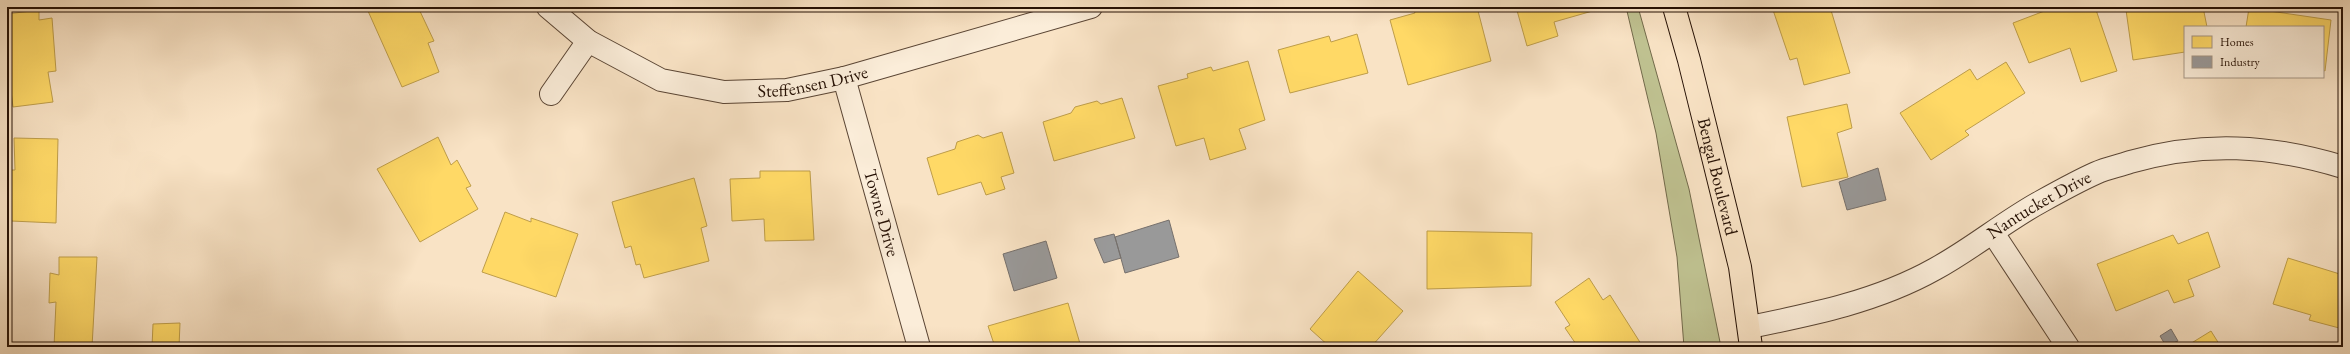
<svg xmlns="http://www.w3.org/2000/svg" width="2350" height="354" font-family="'EB Garamond',serif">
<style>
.green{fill:#c0c392;stroke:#726a4b}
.homes{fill:#ffd966;stroke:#be9d49}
.industry{fill:#999;stroke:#76706c}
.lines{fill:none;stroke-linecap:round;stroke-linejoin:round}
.minor-casing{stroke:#5a4534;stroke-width:24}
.major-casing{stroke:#251004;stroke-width:24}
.minor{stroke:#fbedd9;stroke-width:22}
.major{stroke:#f9e3c5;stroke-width:22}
.labels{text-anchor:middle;stroke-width:4;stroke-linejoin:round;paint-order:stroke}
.street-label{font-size:18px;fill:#251004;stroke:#fbedd9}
</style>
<rect width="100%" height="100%" fill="#f9e3c5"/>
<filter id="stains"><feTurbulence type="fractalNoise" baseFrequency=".005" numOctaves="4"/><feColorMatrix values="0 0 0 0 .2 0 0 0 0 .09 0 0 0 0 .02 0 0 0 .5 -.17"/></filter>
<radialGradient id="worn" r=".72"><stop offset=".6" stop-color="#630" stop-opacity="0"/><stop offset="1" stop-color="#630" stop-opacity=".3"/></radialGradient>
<path class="green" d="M1626,7H1638L1689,189L1721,347H1684L1677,257L1656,133Z"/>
<path class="homes" d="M377,7H418L434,41L428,43L439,72L402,87L368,11Z
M1423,7H1477L1491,61L1408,85L1390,20L1415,13L1414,10Z
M1516,7H1603V8L1554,22L1558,36L1527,46Z
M1772,7H1830L1850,73L1804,85L1797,58L1790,60Z
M2055,7H2095L2117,71L2081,82L2070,48L2029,63L2013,23Z
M2145,7H2203L2207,27H2185V52L2133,60L2126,10Z
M2249,8L2331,20L2325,71L2323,70V27H2246Z
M39,10V20L52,18L56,71L48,72L53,102L13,107L7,59V14Z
M1357,34L1368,73L1290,93L1278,50L1329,36L1331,42Z
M1248,61L1265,120L1239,129L1246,149L1210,160L1204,138L1176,146L1158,86L1188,78L1187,74L1211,67L1213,71Z
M2006,62L2025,93L1965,131L1969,135L1931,160L1900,113L1970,69L1977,80Z
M1122,98L1135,138L1054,161L1043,122L1071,113L1075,107L1097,101L1101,104Z
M1847,104L1852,128L1837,133L1848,177L1802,187L1787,117Z
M1002,132L1014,173L1001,177L1005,189L986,195L981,182L938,195L927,158L955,149L957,142L978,135L983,138Z
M438,137L451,165L457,160L471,186L466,188L478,209L420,242L377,169Z
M14,138L58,139L56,223L11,221L7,170H15Z
M760,171H810L814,240L765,241L764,219L732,221L730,179L760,178Z
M694,178L707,226L701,228L709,261L644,278L640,264L636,265L631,246L625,248L612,202Z
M505,212L531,222V218L578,234L556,297L482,272Z
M1427,231L1532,233L1531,286L1427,289Z
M2208,232L2220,267L2188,280L2194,296L2174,303L2168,290L2116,311L2097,264L2173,235L2178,244Z
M59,257H97L92,347H54L56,302L49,303L50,273L59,275Z
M2288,258L2343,275V329L2309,320L2311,315L2273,304Z
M1358,271L1403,311L1371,347H1330L1310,329Z
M1589,278L1603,300L1610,295L1643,347H1578L1565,328L1570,325L1555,302Z
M1068,303L1081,347H995L988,326Z
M180,323L179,347H152L153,324Z
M2211,331L2221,347H2185Z"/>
<path class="industry" d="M1878,168L1886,200L1847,210L1839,182Z
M1169,220L1179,257L1125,273L1115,237Z
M1114,234L1121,258L1104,263L1094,239Z
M1046,241L1057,278L1014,291L1003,254Z
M2171,329L2178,341L2166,346L2160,336Z"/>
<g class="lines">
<defs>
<g id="minor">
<path id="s1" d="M548,7L588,41L661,80L724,92L787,90L844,78L1091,7"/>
<path id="s2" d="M844,78L919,347"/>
<path d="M551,94L588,41"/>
<path d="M1993,233L2068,347"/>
<path id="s3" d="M1750,327C1814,314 1878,301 1935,269C1972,249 2005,221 2042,201C2060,191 2078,181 2096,173C2107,168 2119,166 2130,162C2203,141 2271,145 2343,167"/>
</g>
<g id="major">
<path id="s4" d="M1674,7L1689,60L1740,267L1751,347"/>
</g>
</defs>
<use href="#minor" class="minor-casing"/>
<use href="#major" class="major-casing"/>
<use href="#minor" class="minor"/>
<use href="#major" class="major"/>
</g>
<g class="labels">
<g class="street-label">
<text dy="6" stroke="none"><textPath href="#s1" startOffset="289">Steffensen Drive</textPath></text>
<text dy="6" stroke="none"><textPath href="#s4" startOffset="175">Bengal Boulevard</textPath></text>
<text dy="6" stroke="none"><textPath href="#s3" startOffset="317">Nantucket Drive</textPath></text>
<text dy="6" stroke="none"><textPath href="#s2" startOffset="140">Towne Drive</textPath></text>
</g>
</g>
<rect width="2350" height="354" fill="none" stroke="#f9e3c5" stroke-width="24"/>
<rect x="8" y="8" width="2334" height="338" fill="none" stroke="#251004" stroke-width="2"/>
<rect x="12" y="12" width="2326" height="330" fill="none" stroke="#251004"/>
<rect x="2184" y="26" width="140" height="52" fill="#fbedd9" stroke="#a59584"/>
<rect x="2192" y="36" width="20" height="12" fill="#ffd966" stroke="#a59584"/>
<text x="2220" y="46" font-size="12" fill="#251004">Homes</text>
<rect x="2192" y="56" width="20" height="12" fill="#999999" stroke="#a59584"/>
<text x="2220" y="66" font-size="12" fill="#251004">Industry</text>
<rect width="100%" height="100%" filter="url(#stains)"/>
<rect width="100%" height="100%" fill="url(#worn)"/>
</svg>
